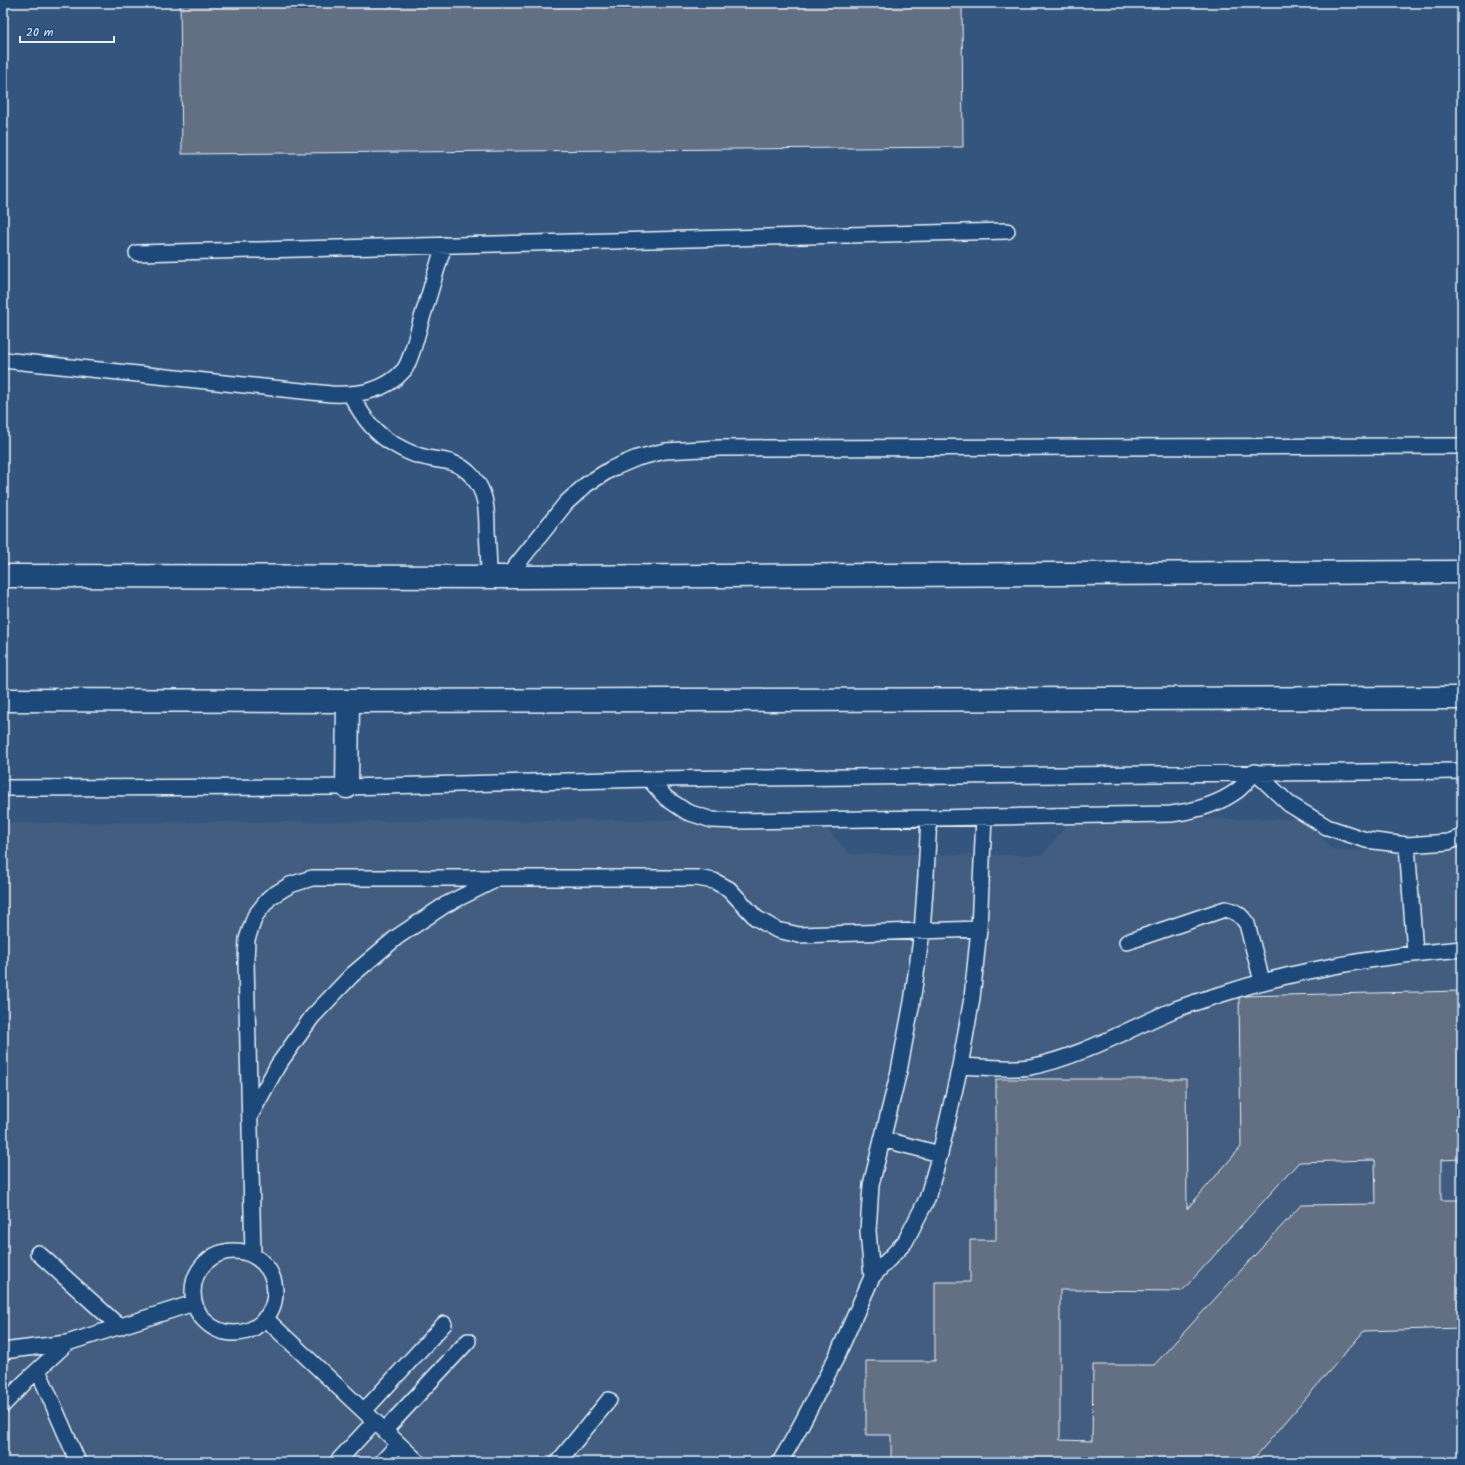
<svg xmlns="http://www.w3.org/2000/svg" width="1465" height="1465" font-family="Kalam,sans-serif">
<style>
.built{fill:#425d7f}
.building{fill:#646f83;stroke:#e8f1f8;fill-rule:evenodd}
.lines{fill:none;stroke-linecap:round;stroke-linejoin:round}
.lane-casing{stroke:#e8f1f8;stroke-width:18}
.primary-casing{stroke:#e8f1f8;stroke-width:25}
.lane{stroke:#1f4a7a;stroke-width:15}
.primary{stroke:#1f4a7a;stroke-width:22}
</style>
<rect width="100%" height="100%" fill="#34557d"/>
<filter id="ink" filterUnits="userSpaceOnUse"><feTurbulence type="fractalNoise" baseFrequency=".025" numOctaves="2"/><feDisplacementMap in="SourceGraphic" scale="8" xChannelSelector="R" yChannelSelector="G"/><feConvolveMatrix kernelMatrix="1 2 1 2 8 2 1 2 1" color-interpolation-filters="sRGB"/></filter>
<g filter="url(#ink)">
<path class="built" d="M817,819L850,854L1042,855L1072,819H1305L1334,851L1462,848V1462H3V823Z"/>
<path class="building" d="M180,3H962L963,147L182,154Z
M1462,991V1159L1441,1160V1200H1462V1328L1364,1331L1251,1462H891V1435H866V1361H935V1282H970V1240H996V1079H1186L1187,1209L1241,1147L1239,996ZM1375,1160L1376,1204L1301,1205L1154,1365H1093L1092,1441L1060,1440V1290L1182,1291L1299,1162Z"/>
<g class="lines">
<defs>
<path id="lane" d="M137,253L1007,231
M3,360L331,394C358,395 385,392 404,370C411,361 417,334 421,321C429,296 436,271 444,245
M351,395C362,416 375,435 397,446C407,452 417,456 428,458C436,460 445,460 453,463C468,468 480,483 484,498C487,509 487,520 487,531C488,547 489,562 489,577
M507,577L566,503L587,484L611,469L637,458L665,451L720,448L1462,446
M649,779L666,798L687,812L712,820L737,821L1171,814C1195,811 1218,805 1238,790C1244,785 1250,778 1255,772L1289,804L1327,827L1366,840L1407,845L1448,842L1462,837
M3,788L347,787L649,779L1462,771
M1407,845L1415,953
M1127,942L1225,909C1236,911 1241,915 1247,924L1262,981
M960,1066C981,1067 1010,1070 1030,1067C1081,1057 1128,1029 1176,1009C1190,1004 1205,999 1219,995C1298,969 1380,956 1462,949
M250,1116L278,1065L312,1017L352,975L397,937L445,905L495,880
M882,1139L940,1154
M193 1292a41 41 0 1 1 82 0a41 41 0 1 1-82 0Z
M38,1253L120,1327
M253,1254L246,962L247,939L255,916L270,897L290,885L312,878H697L714,881L729,889L756,918L777,930L799,935L979,929
M872,1277L868,1231L871,1185L899,1071L912,1002L922,932L926,875L929,818
M265,1318L418,1462
M3,1351L67,1343L194,1303
M38,1370L78,1462
M3,1405L26,1381L67,1343
M364,1411L444,1324
M385,1430L468,1341
M337,1462L375,1421
M382,1462L399,1444
M558,1462L609,1400
M780,1462L795,1436L836,1358L872,1277L905,1242L927,1199L940,1154L960,1066L972,998L979,929L984,817"/>
<path id="primary" d="M3,576L507,577L1462,572
M3,700L348,701L1462,698
M347,787L348,701"/>
</defs>
<use href="#lane" class="lane-casing"/>
<use href="#primary" class="primary-casing"/>
<use href="#lane" class="lane"/>
<use href="#primary" class="primary"/>
</g>
</g>
<rect width="1465" height="1465" fill="none" stroke="#1f4a7a" stroke-width="16"/>
<rect x="8" y="8" width="1449" height="1449" fill="none" stroke="#e8f1f8" stroke-width="1.5" filter="url(#ink)"/>
<path d="M20 36v6h94v-6" fill="none" stroke="#e8f1f8" stroke-width="2"/>
<text x="26" y="36" font-size="12" fill="#e8f1f8" stroke="#1f4a7a" stroke-width="3" paint-order="stroke">20 m</text>
</svg>
